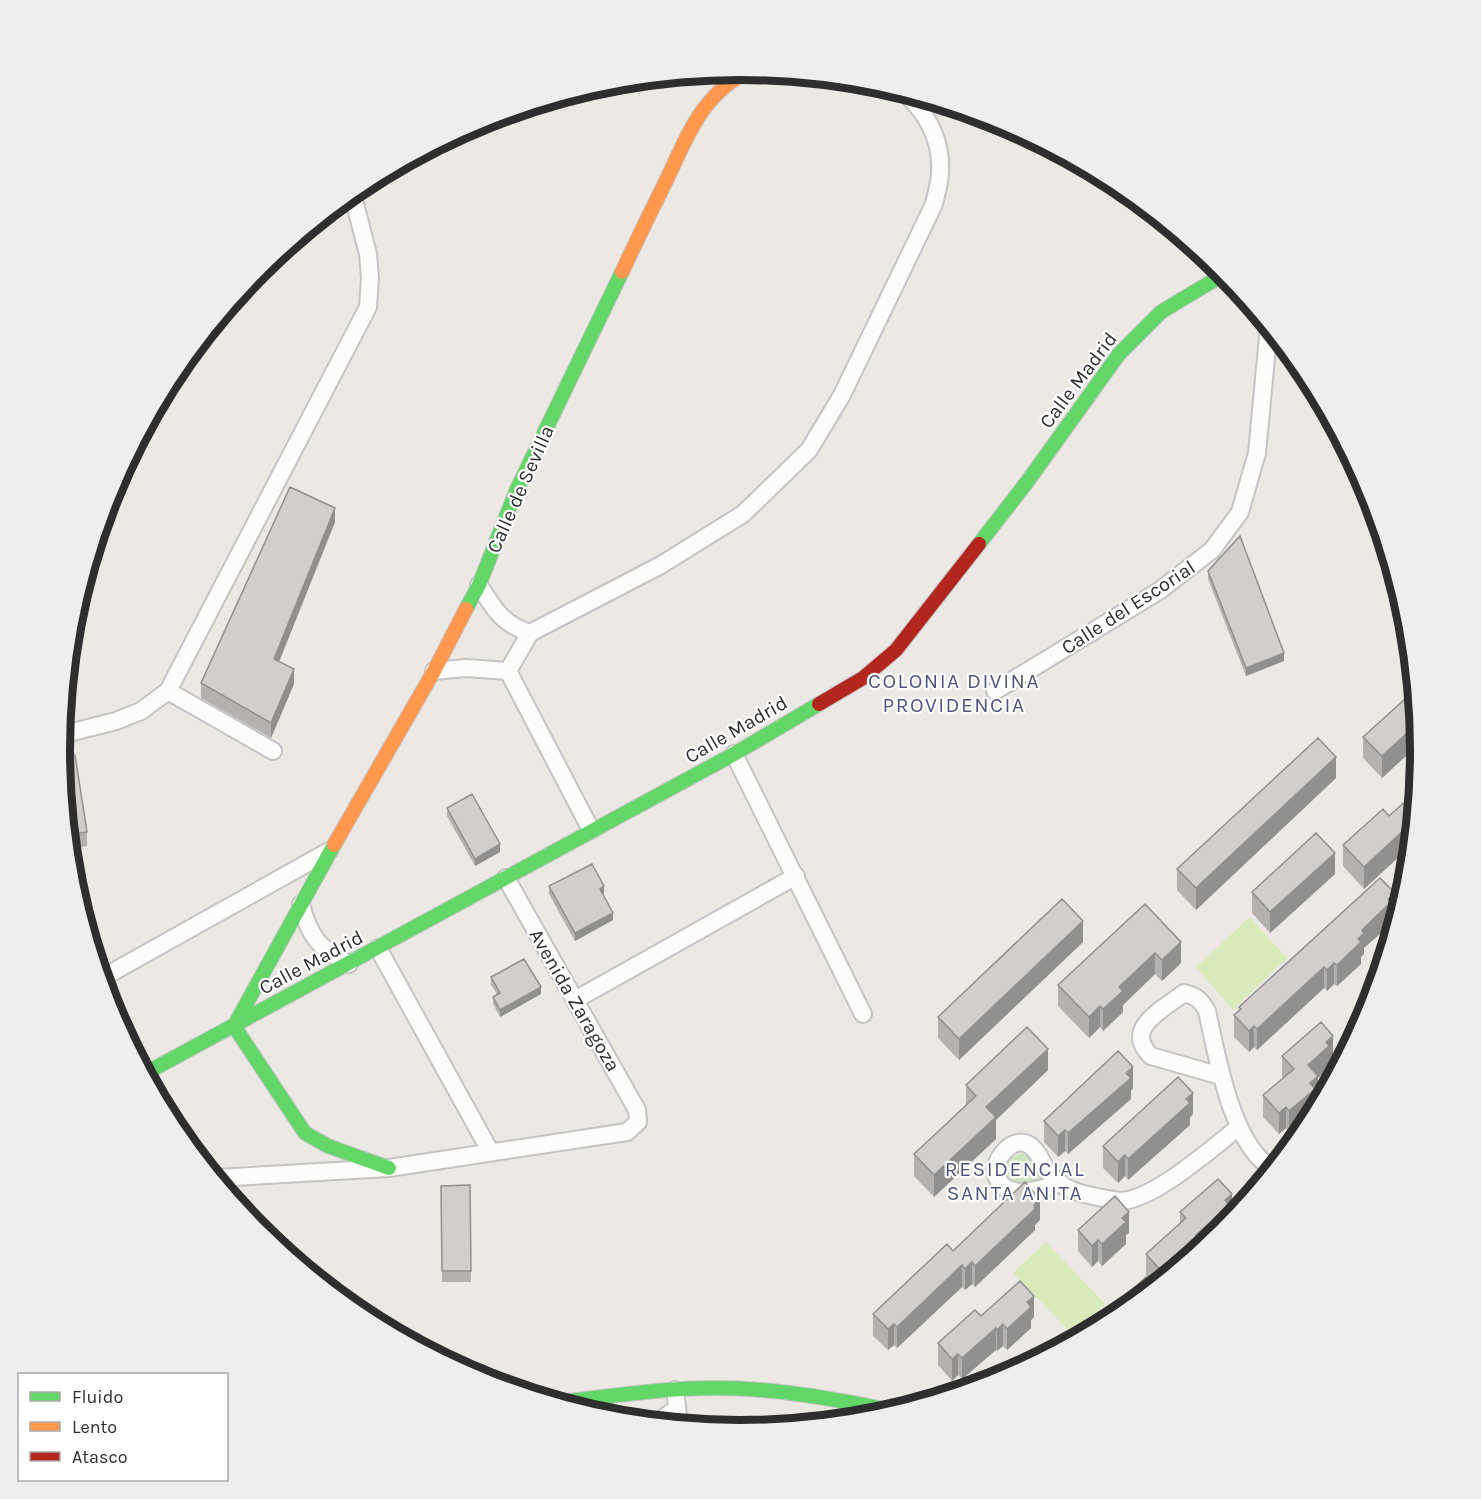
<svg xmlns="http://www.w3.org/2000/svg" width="1481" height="1499" font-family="Karla,sans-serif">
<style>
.green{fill:#cee6be}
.pitch{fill:#d9eabb}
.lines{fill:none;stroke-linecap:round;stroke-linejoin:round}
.street-casing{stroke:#c5c4c5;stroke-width:20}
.fast-casing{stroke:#c5c4c5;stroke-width:16}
.slow-casing{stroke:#c5c4c5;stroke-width:16}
.jam-casing{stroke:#c5c4c5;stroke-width:16}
.street{stroke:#fcfcfb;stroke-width:16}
.fast{stroke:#63d668;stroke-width:14}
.slow{stroke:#ff974d;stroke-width:14}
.jam{stroke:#b3261e;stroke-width:14}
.wall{fill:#b4b1af}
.shaded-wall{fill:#92908e}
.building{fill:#d1cecb;stroke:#92908e;stroke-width:1.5}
.labels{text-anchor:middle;stroke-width:4.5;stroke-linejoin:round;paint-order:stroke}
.street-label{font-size:20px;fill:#2e2e2e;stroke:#fff}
.neighbourhood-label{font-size:21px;letter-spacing:1.5px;fill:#4d5680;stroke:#fff}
.rim{fill:none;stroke:#2e2e2e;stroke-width:8}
</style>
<rect width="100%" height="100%" fill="#ece8e4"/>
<path class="green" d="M1022,1153L1029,1157L1047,1179L1036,1184L1011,1183L1004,1176C1004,1163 1010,1157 1022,1153Z"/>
<path class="pitch" d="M1250,917L1287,958L1233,1010L1196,967Z
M1046,1242L1105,1304L1073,1335L1013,1273Z"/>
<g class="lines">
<defs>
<path id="street" d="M479,585C494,609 502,624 530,633L661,565L743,514L809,450L842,395L934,204C936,194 940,183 940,172C942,140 926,109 900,90
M530,633L508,671L591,830
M434,671L466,668L508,671
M168,691L273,751
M995,691L1159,591L1212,550L1240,512L1257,453L1269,326
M61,735L116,721L141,711L168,691L368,307L370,278L368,254L352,192
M734,754L863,1014
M301,904C309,936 319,949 349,964
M378,948L490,1151
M102,978L329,851
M575,1000L796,876
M1221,1076L1151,1056C1122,1028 1164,1009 1184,993C1196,996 1201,1000 1207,1011C1216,1051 1232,1149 1273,1168
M216,1178L389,1168L627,1132L638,1122L637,1110L506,878
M1060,1183C1041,1189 1005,1203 996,1175C992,1161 1010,1139 1025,1143C1038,1147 1042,1165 1050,1174C1053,1179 1059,1182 1064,1186C1074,1192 1082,1194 1093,1196C1102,1198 1112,1200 1120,1201C1153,1201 1213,1147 1239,1127
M675,1390L679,1424
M658,1422L677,1408"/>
<path id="fast" d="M979,544L1027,482L1119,354L1161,312L1226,273
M466,609L479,585L517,489L622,272
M334,845L234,1026L305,1133L328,1146L389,1168
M146,1073L734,754L819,704
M560,1402C612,1396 663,1388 716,1388C775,1388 835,1399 893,1411"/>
<path id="slow" d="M622,272C636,242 651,211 666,181C688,135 702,93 751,70
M334,845L434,671L466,609"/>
<path id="jam" d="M819,704L863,678L896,650L979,544"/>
</defs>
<use href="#street" class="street-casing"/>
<use href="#fast" class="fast-casing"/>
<use href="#slow" class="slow-casing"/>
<use href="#jam" class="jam-casing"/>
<use href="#street" class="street"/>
<use href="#fast" class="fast"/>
<use href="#slow" class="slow"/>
<use href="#jam" class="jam"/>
</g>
<path class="wall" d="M335,522L279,662L294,684L271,738L201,698V683Z
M1208,571L1284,661L1246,676L1208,579Z
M1409,623L1411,646L1403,633V626Z
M1415,690L1420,743L1382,778L1363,758V737Z
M61,757L87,832V846L70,849Z
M1336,778L1196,910L1177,890V869Z
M1417,791L1411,850L1405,855L1403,853L1364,889L1343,866V845L1389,816Z
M447,808L500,852L475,866L447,816Z
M1335,874L1270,933L1252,913V892Z
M549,886L604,893L603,894L613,920L575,941L549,894Z
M1145,904L1181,963L1162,981L1155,974L1123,1005V1012L1103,1031L1100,1027L1089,1038L1058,1006V985Z
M1395,914L1391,917V924L1364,948V954L1361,957V964L1337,986L1334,984L1327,991L1324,988L1257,1050L1254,1047L1249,1052L1234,1037V1015L1239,1011V1007Z
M1083,942L959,1060L938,1038V1017Z
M491,977L541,994L500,1017L493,1004V997L497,994L491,985Z
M1282,1056L1333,1058L1329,1061V1068L1318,1078V1098L1315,1100V1110L1289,1132L1286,1128L1279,1134L1263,1117V1095L1283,1078L1282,1077Z
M1048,1070L996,1120V1139L934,1197L914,1176V1154L966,1105V1085Z
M1133,1088L1131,1091V1099L1068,1154L1065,1151L1058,1157L1044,1142V1121Z
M1193,1114L1190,1117V1125L1128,1180L1125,1176L1118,1183L1103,1168V1146Z
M470,1185L471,1282H442L441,1186Z
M1180,1212L1232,1215L1229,1217V1221L1221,1231L1155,1285L1146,1276V1254L1180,1223Z
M1040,1220L1035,1225V1230L975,1287L972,1284L965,1290L962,1287L897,1348L894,1345L888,1350L873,1336V1314Z
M1078,1230L1129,1233L1126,1235V1244L1102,1266L1098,1261L1092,1267L1078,1251Z
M981,1316L1034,1317L1031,1320V1328L1007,1350L1003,1346L997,1351L996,1350L962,1379L958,1375L952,1381L938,1365V1343Z"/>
<path class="shaded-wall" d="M335,508V522L274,674V659Z
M1284,653V661L1246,676V668Z
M294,669V684L271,738V723Z
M1418,723L1420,743L1382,778V756Z
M1336,757V778L1196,910V888Z
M1411,828V850L1405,855V834Z
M1403,831V853L1364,889V867Z
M500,844V852L475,866V859Z
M1335,853V874L1270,933V912Z
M604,886V893L600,896V889Z
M1395,893V914L1391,917V924L1364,948V954L1361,957V964L1337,986V965L1358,939L1362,930L1388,899Z
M613,913V920L575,941V933Z
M1083,921V942L959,1060V1039Z
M1181,942V963L1162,981V960Z
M1155,953V974L1123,1005V1012L1103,1031V1009L1119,987Z
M1334,963V984L1327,991V970Z
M1324,967V988L1257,1050V1029Z
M541,987V994L500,1017V1010Z
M1100,1006V1027L1089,1038V1017Z
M1254,1026V1047L1249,1052V1031Z
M1333,1036V1058L1329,1061V1068L1318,1078V1098L1315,1100V1110L1289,1132V1111L1308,1065L1326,1042Z
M1048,1049V1070L996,1120V1139L934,1197V1175L986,1107Z
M1133,1067V1088L1131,1091V1099L1068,1154V1133Z
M1193,1093V1114L1190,1117V1125L1128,1180V1159Z
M1286,1107V1128L1279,1134V1113Z
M1065,1130V1151L1058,1157V1136Z
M1125,1155V1176L1118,1183V1162Z
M1232,1194V1215L1229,1217V1221L1221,1231L1164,1278V1274L1196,1235L1225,1200Z
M1040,1199V1220L1035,1225V1230L975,1287V1266Z
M1129,1212V1233L1126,1235V1244L1102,1266V1244L1122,1218Z
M1098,1240V1261L1092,1267V1246Z
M972,1262V1284L965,1290V1269Z
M962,1265V1287L897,1348V1327Z
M1034,1296V1317L1031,1320V1328L1007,1350V1329L1027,1302Z
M894,1324V1345L888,1350V1329Z
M1003,1324V1346L997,1351V1330Z
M996,1328V1350L962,1379V1358Z
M958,1354V1375L952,1381V1359Z"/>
<path class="building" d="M290,487L335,508L274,659L294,669L271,723L201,683Z
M1240,536L1284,653L1246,668L1208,571Z
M1409,623L1410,637L1403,626Z
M1415,690L1418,723L1382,756L1363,737Z
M1318,738L1336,757L1196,888L1177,869Z
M75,755L87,832L68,835L61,757Z
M1417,791L1413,831L1411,828L1405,834L1403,831L1364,867L1343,845L1383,809L1389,816Z
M472,794L500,844L475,859L447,808Z
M1316,833L1335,853L1270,912L1252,892Z
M592,864L604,886L600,889L613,913L575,933L549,886Z
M1380,878L1395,893L1388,899L1391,902L1362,930L1364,933L1358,939L1361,942L1337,965L1334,963L1327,970L1324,967L1257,1029L1254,1026L1249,1031L1234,1015L1241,1009L1239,1007Z
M1062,899L1083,921L959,1039L938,1017Z
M1145,904L1181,942L1162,960L1155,953L1119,987L1123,991L1103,1009L1100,1006L1089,1017L1058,985Z
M524,959L541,987L500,1010L493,997L500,993L491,977Z
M1321,1022L1333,1036L1326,1042L1329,1046L1308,1065L1318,1076L1310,1083L1315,1089L1289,1111L1286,1107L1279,1113L1263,1095L1294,1069L1282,1056Z
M1027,1027L1048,1049L986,1107L996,1117L934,1175L914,1154L976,1096L966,1085Z
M1118,1051L1133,1067L1126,1073L1131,1078L1068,1133L1065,1130L1058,1136L1044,1121Z
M1178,1077L1193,1093L1186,1099L1190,1103L1128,1159L1125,1155L1118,1162L1103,1146Z
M1218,1179L1232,1194L1225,1200L1229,1205L1196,1235L1197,1236L1191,1242L1195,1247L1164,1274L1146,1254L1186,1218L1180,1212Z
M1025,1182L1040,1199L1034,1205L1035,1209L975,1266L972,1262L965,1269L962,1265L897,1327L894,1324L888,1329L873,1314L947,1244L953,1251Z
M470,1185L471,1271H442L441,1186Z
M1115,1196L1129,1212L1122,1218L1126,1222L1102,1244L1098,1240L1092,1246L1078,1230Z
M1146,1277L1154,1286L1118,1316L1085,1333Z
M1020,1281L1034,1296L1027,1302L1031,1307L1007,1329L1003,1324L997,1330L996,1328L962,1358L958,1354L952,1359L938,1343L975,1310L981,1316Z
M1065,1335L1071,1341L1042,1356Z"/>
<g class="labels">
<g class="street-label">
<text transform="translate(1078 380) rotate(-53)" y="7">Calle Madrid</text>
<text transform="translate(520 489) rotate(-66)" y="7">Calle de Sevilla</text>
<text transform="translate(1128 607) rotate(-33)" y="7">Calle del Escorial</text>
<text transform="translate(736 729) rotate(-30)" y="7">Calle Madrid</text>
<text transform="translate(311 962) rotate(-28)" y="7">Calle Madrid</text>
<text transform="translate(575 1000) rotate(60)" y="7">Avenida Zaragoza</text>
</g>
<g class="neighbourhood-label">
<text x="954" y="688">COLONIA DIVINA<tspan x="954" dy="24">PROVIDENCIA</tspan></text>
<text x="1015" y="1176">RESIDENCIAL<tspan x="1015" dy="24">SANTA ANITA</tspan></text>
</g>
</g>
<path d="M0 0H1481V1499H0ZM70 750a670 670 0 1 1 1340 0a670 670 0 1 1-1340 0Z" fill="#eee" fill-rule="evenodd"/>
<path class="rim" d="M70 750a670 670 0 1 1 1340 0a670 670 0 1 1-1340 0Z"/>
<rect x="18" y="1373" width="210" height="108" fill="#ffffff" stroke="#ababab" stroke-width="1.5"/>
<rect x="30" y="1392" width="30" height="9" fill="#63d668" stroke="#ababab" stroke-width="1.5"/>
<text x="72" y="1403" font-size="18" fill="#2e2e2e">Fluido</text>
<rect x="30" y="1422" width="30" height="9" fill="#ff974d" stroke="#ababab" stroke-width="1.5"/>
<text x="72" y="1433" font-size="18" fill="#2e2e2e">Lento</text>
<rect x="30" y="1452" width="30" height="9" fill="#b3261e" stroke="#ababab" stroke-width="1.5"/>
<text x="72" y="1463" font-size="18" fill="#2e2e2e">Atasco</text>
</svg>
